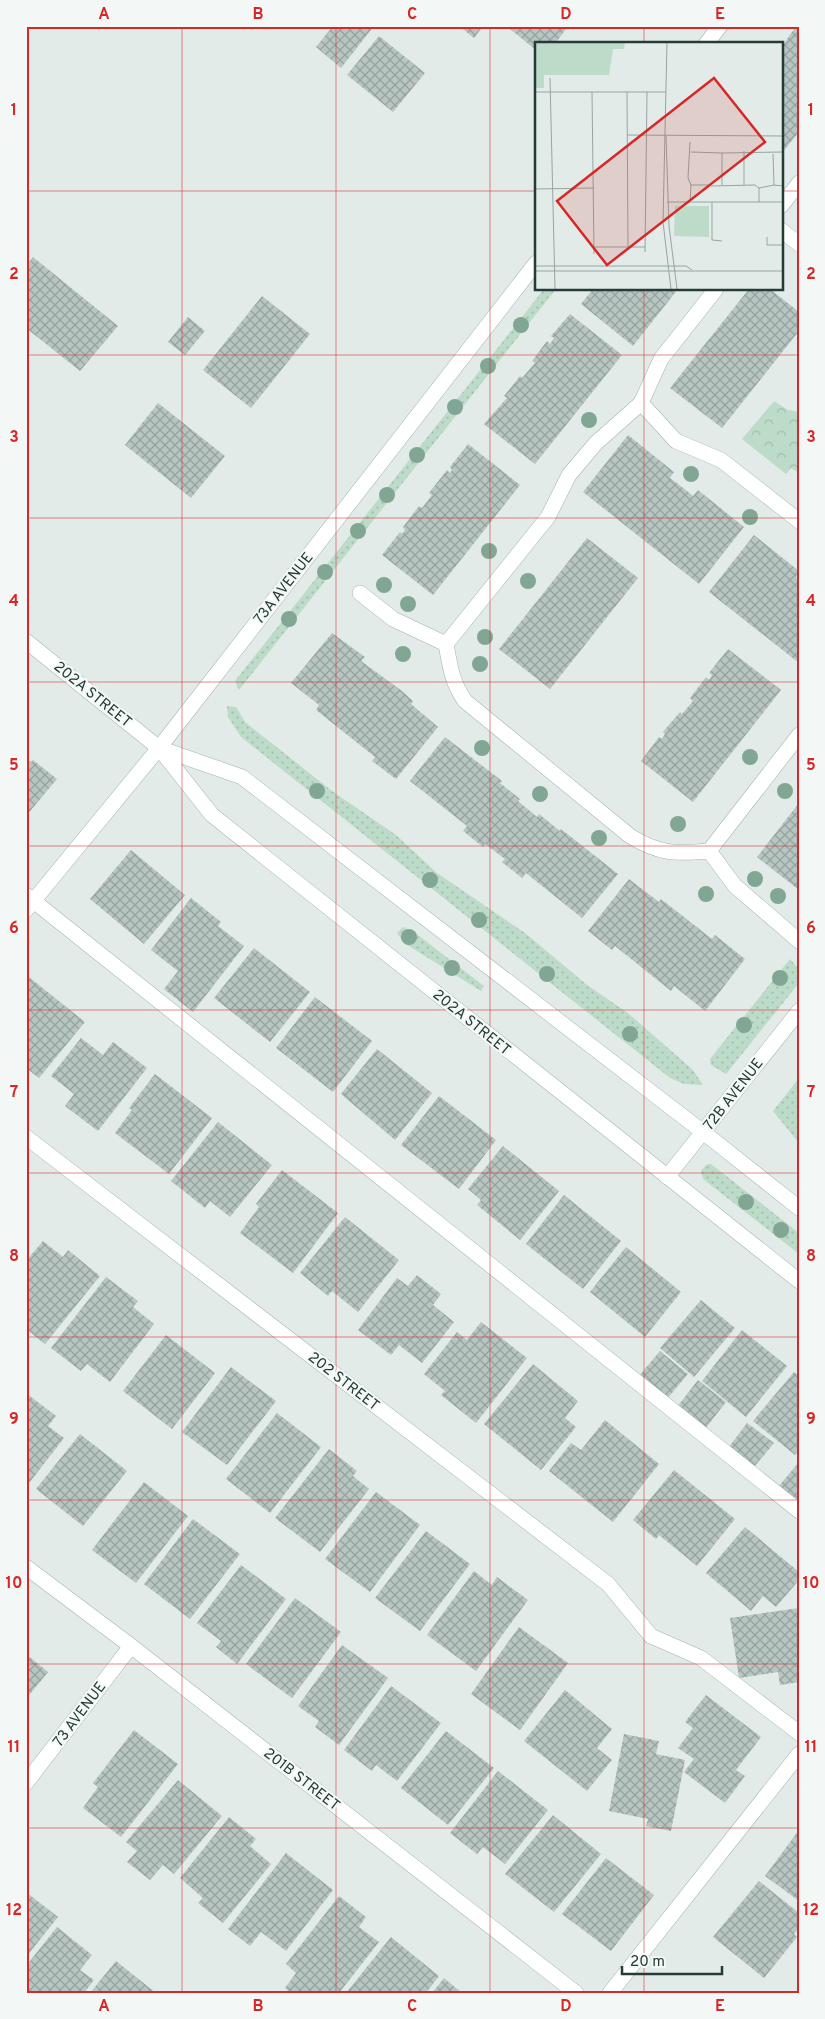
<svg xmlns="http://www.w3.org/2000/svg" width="825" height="2019" font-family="Overpass,sans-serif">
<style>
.grass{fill:url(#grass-dots)}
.park{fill:url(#park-crowns)}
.building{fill:url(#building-cross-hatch)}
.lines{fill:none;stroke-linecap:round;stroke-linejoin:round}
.lane-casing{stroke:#a5b3b0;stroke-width:16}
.street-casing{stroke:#a5b3b0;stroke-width:16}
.secondary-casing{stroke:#a2b6b1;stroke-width:16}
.lane{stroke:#fff;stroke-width:15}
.street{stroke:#fff;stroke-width:15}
.secondary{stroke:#fff;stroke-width:15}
.tree{fill:#81a794}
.grid{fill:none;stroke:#d62828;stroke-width:1;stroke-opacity:0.55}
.labels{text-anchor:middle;stroke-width:4.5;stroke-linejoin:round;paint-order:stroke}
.street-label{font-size:15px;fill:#243b38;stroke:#f3f8f6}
.inset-road{fill:none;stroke:#96a5a2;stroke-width:1}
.view{fill:#d62828;fill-opacity:0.15;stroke:#d62828;stroke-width:2.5}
.inset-edge{fill:none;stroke:#243b38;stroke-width:2.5}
.neatline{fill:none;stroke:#d62828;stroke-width:2}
.grid-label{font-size:16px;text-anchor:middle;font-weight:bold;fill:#d62828}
</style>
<defs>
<pattern id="grass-dots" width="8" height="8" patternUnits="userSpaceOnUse" patternTransform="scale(1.25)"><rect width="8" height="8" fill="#bddbc9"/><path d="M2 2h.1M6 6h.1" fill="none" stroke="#a2bdad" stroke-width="1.8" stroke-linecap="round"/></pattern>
<pattern id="park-crowns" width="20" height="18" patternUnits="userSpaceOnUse" patternTransform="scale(1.25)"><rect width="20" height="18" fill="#bddbc9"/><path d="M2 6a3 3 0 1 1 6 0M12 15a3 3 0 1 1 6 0" fill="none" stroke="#a2bdad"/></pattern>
<pattern id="building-cross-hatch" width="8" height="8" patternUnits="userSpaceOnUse" patternTransform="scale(1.25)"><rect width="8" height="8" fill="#b8c6c2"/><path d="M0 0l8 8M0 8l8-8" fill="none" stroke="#95a29f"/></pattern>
</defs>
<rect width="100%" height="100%" fill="#e2ebe8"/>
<path class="grass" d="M544,289H556L239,690L235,681Z
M227,706L236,707L245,722L332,791L396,835L437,873L525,933L587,985L628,1013L693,1070L703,1085L684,1084L670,1078L241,737L228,717Z
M403,927L414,932L484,986L481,991L404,943L397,933Z
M790,959L799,969V983L726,1074L711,1065L710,1059Z
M799,1078V1143L773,1111Z
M707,1164H711L799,1233V1254L703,1179L701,1171Z"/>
<path class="park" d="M774,401L788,410L799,412V473L791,468L786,474L742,439Z"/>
<path class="building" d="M333,26H374L341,68L316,47Z
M459,26H483L474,38Z
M506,26H568L555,44H536V50Z
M796,26H799V132L781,154V48Z
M379,36L425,73L393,112L347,75Z
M33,257L118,326L80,371L26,328V266Z
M593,289H678L633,346L581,304Z
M749,289H770L799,312V331L722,428L670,388Z
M262,296L310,334L251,408L203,370Z
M570,314L622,355L535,464L484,424L507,398L504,396L520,376L522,378L535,363L532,361L547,341L550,344L554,338L551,336Z
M188,317L205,331L185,355L168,342Z
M158,403L225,456L191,498L125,445Z
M628,435L674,472L670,478L682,487L693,496L698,490L744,527L699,584L583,492Z
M468,444L520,485L433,595L382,555L400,532L402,534L405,530L403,527L419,506L422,508L432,495L429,493L447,470L450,473L452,470L450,467Z
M754,535L799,571L796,577L799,580V663L709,592Z
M587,538L638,578L550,689L499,649Z
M332,633L365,657L361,661L402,691L413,701L411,704L438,727L396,779L372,761L375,757L316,710L319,705L291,683Z
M728,649L781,690L693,802L641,761L659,737L662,739L665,734L663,732L680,712L682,714L693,701L690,698L706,677L709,680L712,675L709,673Z
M445,737L502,781L500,783L520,799L518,801L537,817L539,814L560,831L561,829L618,874L582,918L526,873L522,878L502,862L505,859L485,844L483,847L463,831L467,826L410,781Z
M26,758L31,762L33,760L57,779L26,816Z
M799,803V890L757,857Z
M131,850L185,895L144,944L90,899Z
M629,879L659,902L661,899L712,939L715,935L745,959L705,1011L674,986L671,991L615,946L612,950L588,931Z
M191,898L221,922L218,926L244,946L193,1012L164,989L178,971L151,950Z
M254,948L310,992L270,1042L214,998Z
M29,977L85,1022L39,1078L26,1068V980Z
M315,997L372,1041L333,1092L276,1048Z
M81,1038L103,1055L113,1042L147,1068L98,1131L65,1106L74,1094L51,1076Z
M377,1049L432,1093L395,1140L341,1094Z
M155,1074L212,1118L169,1174L115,1133L132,1110L129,1108Z
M439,1096L496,1140L459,1189L401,1145Z
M218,1122L272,1165L230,1217L210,1201L205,1208L171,1181Z
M503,1146L559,1191L520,1240L477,1205L481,1200L468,1189Z
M282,1170L338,1213L293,1273L240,1233L259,1207L256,1204Z
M564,1195L621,1241L583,1289L526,1244Z
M345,1217L399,1260L358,1312L332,1291L328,1296L300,1273Z
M43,1241L63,1257L68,1250L100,1276L45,1344L26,1329V1261Z
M626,1247L681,1292L645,1337L590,1292Z
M417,1275L441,1294L433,1305L454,1322L422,1363L399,1345L391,1355L358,1330L397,1278L408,1286Z
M106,1277L138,1301L133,1307L154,1324L110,1382L87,1364L81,1371L51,1348Z
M701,1300L735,1328L694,1377L660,1348Z
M481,1322L527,1358L476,1423L441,1395L445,1391L424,1374L457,1332L467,1340Z
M742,1330L787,1366L746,1417L702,1381Z
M166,1335L215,1373L172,1429L123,1391Z
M660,1351L688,1374L667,1399L639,1376Z
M533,1364L578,1401L565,1418L576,1427L541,1470L484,1424Z
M231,1367L276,1401L227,1465L182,1432Z
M794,1372L799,1376V1450L795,1455L753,1421Z
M698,1380L726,1402L705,1429L677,1407Z
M26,1393L56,1416L48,1426L64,1438L26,1487Z
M277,1413L321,1447L270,1513L226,1479Z
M605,1420L659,1464L613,1522L549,1471L571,1443L581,1450Z
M747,1423L774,1443L754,1467L729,1447Z
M80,1434L127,1471L83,1526L36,1489Z
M329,1449L357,1471L353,1476L369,1489L320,1552L275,1518Z
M799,1462V1502L779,1486Z
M674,1470L735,1519L697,1566L659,1535L656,1539L633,1520Z
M144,1482L188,1516L136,1583L92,1550Z
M376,1492L420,1525L370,1592L325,1559Z
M193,1519L240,1554L190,1619L144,1584Z
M745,1527L799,1572V1580L776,1607L763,1596L751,1611L706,1573Z
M426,1531L470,1564L420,1631L375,1598Z
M241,1565L286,1599L237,1664L216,1647L221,1641L197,1623Z
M474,1571L492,1585L497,1577L528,1600L476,1671L427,1635Z
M295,1598L341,1632L292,1698L246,1664Z
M799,1608V1682L780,1685L778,1672L739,1678L730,1618Z
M519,1627L568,1663L520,1730L471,1694Z
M342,1645L388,1678L339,1745L315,1727L319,1721L298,1706Z
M26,1654L48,1672L26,1699Z
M391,1686L441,1723L397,1781L376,1765L372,1771L344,1750Z
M565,1690L612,1729L597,1748L612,1760L587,1791L524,1741Z
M706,1695L761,1737L736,1770L745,1776L725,1803L684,1772L694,1759L678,1748L693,1728L685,1722Z
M134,1730L178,1764L121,1837L83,1808L98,1787L93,1783Z
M446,1731L494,1768L448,1825L401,1788Z
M624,1734L659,1741L656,1754L685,1760L671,1831L646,1826L648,1819L609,1811Z
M498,1771L548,1810L505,1864L483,1847L477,1854L450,1833Z
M178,1780L222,1816L174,1874L163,1865L150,1880L127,1862L137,1851L126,1842Z
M553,1815L601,1854L554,1912L505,1874Z
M229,1817L256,1839L250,1846L271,1864L223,1923L198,1903L203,1898L180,1878Z
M799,1830V1901L765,1876Z
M286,1853L333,1890L286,1951L261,1932L250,1946L228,1929Z
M606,1858L654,1895L611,1951L562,1914Z
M759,1881L799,1913V1928L794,1934L797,1937L764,1978L713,1937Z
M26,1892L58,1917L26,1957Z
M339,1896L366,1917L359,1927L379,1942L339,1993H291L285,1988L296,1973L286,1964Z
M57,1927L92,1955L80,1970L94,1980L84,1993H26V1966Z
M391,1937L439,1976L426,1993H346Z
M116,1961L156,1993H90Z
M444,1978L462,1993H432Z"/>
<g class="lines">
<defs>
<path id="lane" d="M781,206L799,183
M781,230L799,244
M641,403L661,359L716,289
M360,593L393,619L446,644C450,666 452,683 465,701L630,836C659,854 675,854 709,851
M446,644L548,517L569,475L596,443L641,403L676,441L721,460L799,521
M799,735L709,851L735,886L799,941
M26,895L799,1511
M651,1636L701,1658L799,1733
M610,1993L799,1754"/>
<path id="street" d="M706,44L720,26
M26,910L159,748L536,263
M26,1137L608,1584L651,1636
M667,1177L799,1011
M26,1567L131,1646L576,1993
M26,1783L131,1646"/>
<path id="secondary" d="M26,641L159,748L212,815L799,1281
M159,748L242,777L703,1132L799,1208"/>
</defs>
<use href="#lane" class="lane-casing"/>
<use href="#street" class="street-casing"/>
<use href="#secondary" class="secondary-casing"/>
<use href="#lane" class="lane"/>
<use href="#street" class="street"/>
<use href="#secondary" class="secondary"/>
</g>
<g class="tree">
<circle cx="521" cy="325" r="8"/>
<circle cx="488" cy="366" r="8"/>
<circle cx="455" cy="407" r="8"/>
<circle cx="589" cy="420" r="8"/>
<circle cx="417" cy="455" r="8"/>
<circle cx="691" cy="474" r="8"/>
<circle cx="387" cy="495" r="8"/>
<circle cx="750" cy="517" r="8"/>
<circle cx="358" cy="531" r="8"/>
<circle cx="489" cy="551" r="8"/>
<circle cx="325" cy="572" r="8"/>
<circle cx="528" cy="581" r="8"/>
<circle cx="384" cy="585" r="8"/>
<circle cx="408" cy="604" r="8"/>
<circle cx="289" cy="619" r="8"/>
<circle cx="485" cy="637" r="8"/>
<circle cx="403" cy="654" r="8"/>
<circle cx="480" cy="664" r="8"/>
<circle cx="482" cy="748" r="8"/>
<circle cx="750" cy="757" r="8"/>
<circle cx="317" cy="791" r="8"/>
<circle cx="785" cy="791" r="8"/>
<circle cx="540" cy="794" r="8"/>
<circle cx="678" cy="824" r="8"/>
<circle cx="599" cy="838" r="8"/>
<circle cx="755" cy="879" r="8"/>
<circle cx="430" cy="880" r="8"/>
<circle cx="706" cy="894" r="8"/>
<circle cx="778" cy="896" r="8"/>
<circle cx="479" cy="920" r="8"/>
<circle cx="409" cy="937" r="8"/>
<circle cx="452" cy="968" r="8"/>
<circle cx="547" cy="974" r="8"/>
<circle cx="780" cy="978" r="8"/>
<circle cx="744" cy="1025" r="8"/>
<circle cx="630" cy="1034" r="8"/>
<circle cx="746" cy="1202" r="8"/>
<circle cx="781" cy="1230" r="8"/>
</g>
<path class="grid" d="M182,26V1993M336,26V1993M490,26V1993M644,26V44M26,191H536M781,191H799M644,289V1993M26,355H799M26,518H799M26,682H799M26,846H799M26,1010H799M26,1173H799M26,1337H799M26,1500H799M26,1664H799M26,1828H799"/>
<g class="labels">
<g class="street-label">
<text transform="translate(283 588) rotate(-52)" y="5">73A AVENUE</text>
<text transform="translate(93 694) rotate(39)" y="5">202A STREET</text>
<text transform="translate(472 1022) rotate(39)" y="5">202A STREET</text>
<text transform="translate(733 1094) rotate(-52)" y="5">72B AVENUE</text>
<text transform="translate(344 1381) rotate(38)" y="5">202 STREET</text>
<text transform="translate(79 1714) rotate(-53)" y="5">73 AVENUE</text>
<text transform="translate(302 1779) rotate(38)" y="5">201B STREET</text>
</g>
</g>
<g transform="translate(535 42)">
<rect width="248" height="248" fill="#e2ebe8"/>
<path d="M140,164H174V195L139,194Z" fill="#bddbc9"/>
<path d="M0,0H90L89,7H78L74,33H9V46H0Z" fill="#bddbc9"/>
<path class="inset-road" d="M132,0L128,180L136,247M15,36L20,247M0,50H131M57,50L59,212M92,50L93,205M92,93L248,94M131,94L134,184L142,247M155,100L153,136L156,143M156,110L187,111V143M187,111L248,110M238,112L239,143L248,144M209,143V109M176,144L220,143L224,146V160M224,146L239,143M0,147L59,146M132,160H248M155,160L156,143H173M177,160V198L187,199M232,195V203H248M59,205H110M110,210L112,50M0,224H151L157,228M0,229H248"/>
<path class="view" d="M179,36L230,100L72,223L22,159Z"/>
<rect width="248" height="248" class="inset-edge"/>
</g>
<rect width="825" height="2019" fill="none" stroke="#f3f8f6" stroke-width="55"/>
<path d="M622 1966v8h100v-8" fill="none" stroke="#243b38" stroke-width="2.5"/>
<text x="630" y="1966" font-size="15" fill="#243b38" stroke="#f3f8f6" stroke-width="4" paint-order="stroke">20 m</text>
<rect x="28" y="28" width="770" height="1964" class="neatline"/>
<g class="grid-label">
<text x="104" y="19">A</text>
<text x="258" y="19">B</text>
<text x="412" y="19">C</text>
<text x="566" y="19">D</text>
<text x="720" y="19">E</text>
<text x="14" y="115">1</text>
<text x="811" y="115">1</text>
<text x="14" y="279">2</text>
<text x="811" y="279">2</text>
<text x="14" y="442">3</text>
<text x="811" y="442">3</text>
<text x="14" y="606">4</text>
<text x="811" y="606">4</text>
<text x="14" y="770">5</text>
<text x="811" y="770">5</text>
<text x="14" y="933">6</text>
<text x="811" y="933">6</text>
<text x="14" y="1097">7</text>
<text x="811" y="1097">7</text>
<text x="14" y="1261">8</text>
<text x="811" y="1261">8</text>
<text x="14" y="1424">9</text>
<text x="811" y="1424">9</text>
<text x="14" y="1588">10</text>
<text x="811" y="1588">10</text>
<text x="14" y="1752">11</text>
<text x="811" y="1752">11</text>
<text x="14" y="1915">12</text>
<text x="811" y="1915">12</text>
<text x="104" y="2011">A</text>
<text x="258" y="2011">B</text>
<text x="412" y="2011">C</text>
<text x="566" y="2011">D</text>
<text x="720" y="2011">E</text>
</g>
</svg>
